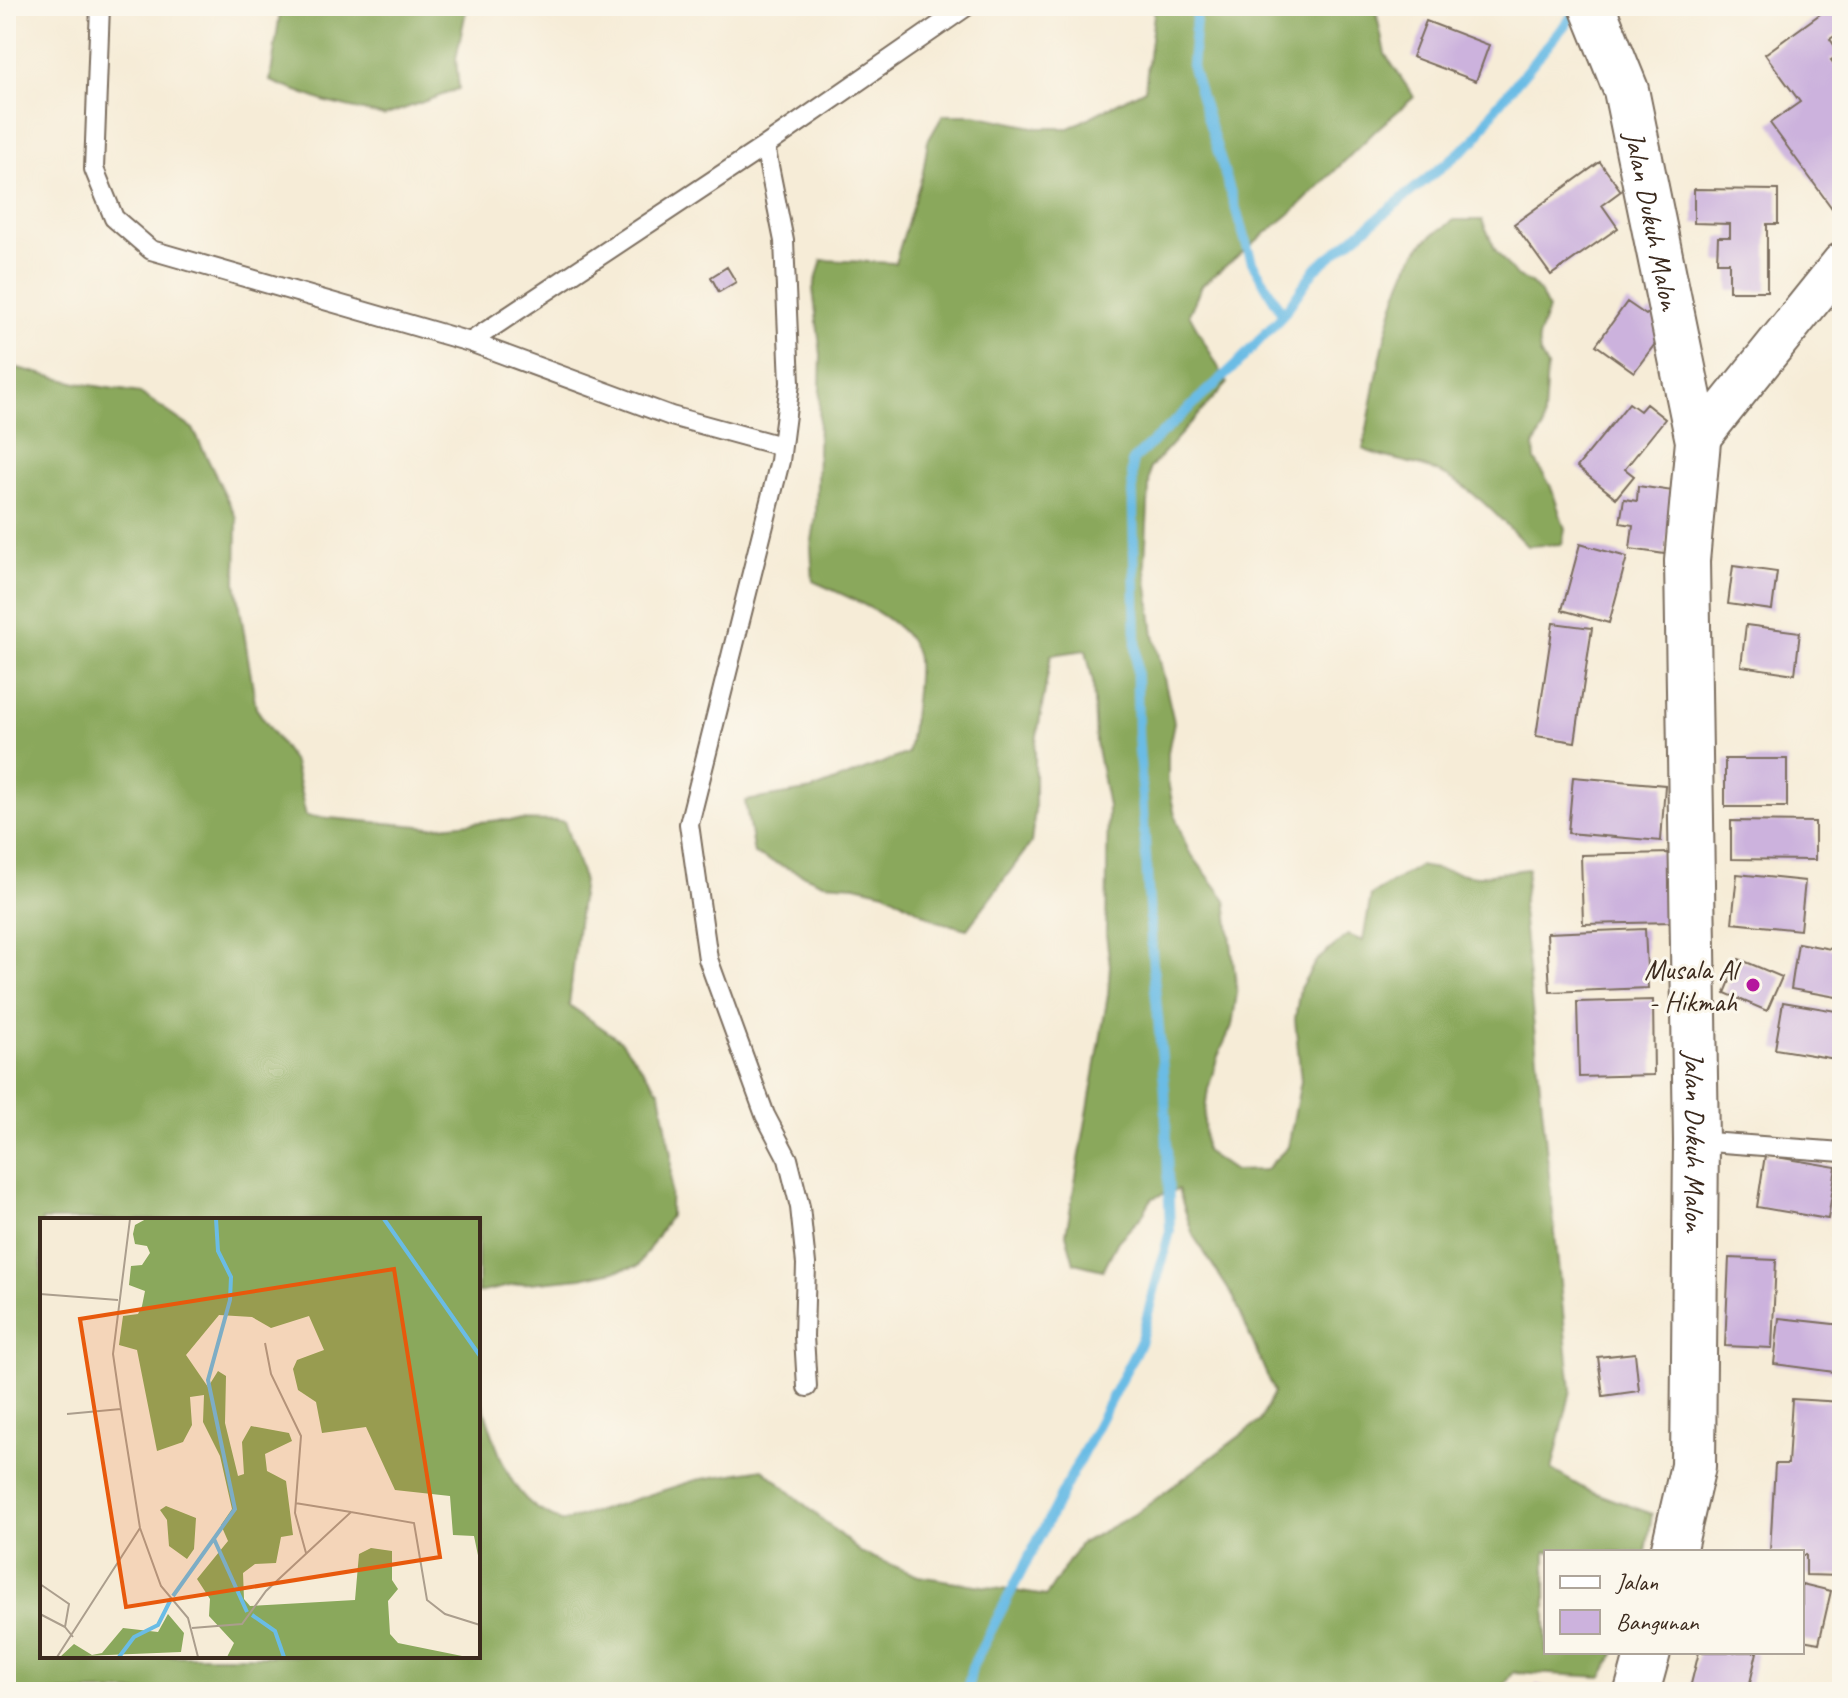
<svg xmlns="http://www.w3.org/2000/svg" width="1848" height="1698" font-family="Caveat,sans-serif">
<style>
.forest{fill:#8aa85c;stroke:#62693d;stroke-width:2}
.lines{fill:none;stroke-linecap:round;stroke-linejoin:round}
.stream{stroke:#6abce5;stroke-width:10}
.building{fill:#ccb2dd}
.lane-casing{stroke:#7c6e5f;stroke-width:22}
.street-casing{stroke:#7c6e5f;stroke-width:42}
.secondary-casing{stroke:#7c6e5f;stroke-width:48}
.lane{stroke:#fff;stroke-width:18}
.street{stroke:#fff;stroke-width:38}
.secondary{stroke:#fff;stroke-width:44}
.poi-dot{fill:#b5179e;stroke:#fbf7ec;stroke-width:3}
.labels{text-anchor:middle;stroke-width:6;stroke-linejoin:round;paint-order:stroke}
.street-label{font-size:28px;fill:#3b2a1e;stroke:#fbf7ec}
.poi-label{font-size:28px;fill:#3b2a1e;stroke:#fbf7ec;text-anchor:end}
.inset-river{fill:none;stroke:#6abce5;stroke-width:4}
.inset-road{fill:none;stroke:#ab9e8d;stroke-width:2}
.view{fill:#e8590c;fill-opacity:0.15;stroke:#e8590c;stroke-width:4}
.inset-edge{fill:none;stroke:#3b2a1e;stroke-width:4}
</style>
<rect width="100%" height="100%" fill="#fbf7ec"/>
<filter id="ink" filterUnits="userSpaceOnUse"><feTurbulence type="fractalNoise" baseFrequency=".0125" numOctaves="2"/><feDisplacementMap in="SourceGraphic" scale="16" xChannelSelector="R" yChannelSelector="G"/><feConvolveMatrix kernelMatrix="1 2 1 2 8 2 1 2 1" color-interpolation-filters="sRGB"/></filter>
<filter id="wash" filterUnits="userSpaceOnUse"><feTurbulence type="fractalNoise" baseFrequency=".006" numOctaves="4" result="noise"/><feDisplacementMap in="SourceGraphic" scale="32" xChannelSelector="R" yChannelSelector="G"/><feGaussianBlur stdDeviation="1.8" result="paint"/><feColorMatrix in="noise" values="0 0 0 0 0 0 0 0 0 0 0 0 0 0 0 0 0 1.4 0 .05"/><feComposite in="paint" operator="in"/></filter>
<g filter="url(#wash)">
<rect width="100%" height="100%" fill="#f6ecd7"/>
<path class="forest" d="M281,6H467L456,59L459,89L384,116L326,102L270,81Z
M1155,6H1375L1385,54L1414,97L1376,130L1298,207L1202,285L1189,314L1227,383L1150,468L1145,562L1154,635L1174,722L1168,752V782L1175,816L1188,850L1226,900L1237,993L1232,1026L1218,1056L1208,1089L1204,1119L1205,1151L1234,1171L1265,1170L1288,1147L1301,1081L1295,1019L1300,988L1316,961L1348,935L1363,941L1371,895L1419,866L1476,876L1528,869L1522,911L1571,1390L1552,1470L1585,1489L1652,1514L1646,1552H1546V1652H1615L1602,1677L1514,1672L1499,1692H6V365L77,383L140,393L193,429L237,519L236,582L256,708L294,763L306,816L431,827L500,820L564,821L583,879L569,1005L621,1041L660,1092L671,1155L670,1216L638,1266L581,1278L519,1284L478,1293V1220H42V1656H478V1392C493,1429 501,1482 535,1507C543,1513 554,1517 563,1522L696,1480L763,1469L860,1552L918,1576L1046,1596L1080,1544L1137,1513L1260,1421L1274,1392L1234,1298L1193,1235L1178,1189L1152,1198L1142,1216L1118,1241L1103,1270L1074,1263L1066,1234L1108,995L1110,965L1106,934L1108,806L1096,743L1093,682L1086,650L1051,655L1035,747V810L1031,843L967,929L937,921L885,892L855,885L823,883L754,854L745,801L812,790L908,753C911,732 921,672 916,654C906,617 844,596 813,581L811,547L816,516L821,355L813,289L822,260L895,263L923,172L928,141L943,115H975L1038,128H1069L1145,89Z
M1454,220H1482L1496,251L1516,276L1530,282L1541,294L1548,309L1538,338L1540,354L1547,367L1543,430L1534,445L1535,460L1551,487L1565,529L1562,544L1527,546C1499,518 1473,486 1435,471C1412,461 1386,460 1363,449C1374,398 1389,279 1424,242C1432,234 1445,227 1454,220Z"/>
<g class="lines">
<path class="stream" d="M1197,6L1192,67L1252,262L1283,315
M967,1692L972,1667L1140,1343L1170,1231L1165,1091L1153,967L1138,733L1132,461L1237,364L1283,315L1315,269L1475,140L1496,107L1579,8"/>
</g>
<g id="blocks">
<path class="building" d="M1815,6H1842V31L1830,39L1840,54L1831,60L1842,75V206L1834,211L1770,123L1800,102L1765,54L1820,14Z
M1426,21L1489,45L1476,81L1412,57Z
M1600,162L1621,191L1602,205L1618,228L1551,275L1514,224Z
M1694,189L1778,190V224H1767V291H1729V262H1717L1718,237H1730V224L1694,223Z
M727,267L736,282L719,292L711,277Z
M1627,302L1646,315L1650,311L1669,325L1634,372L1596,345Z
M1629,403L1640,411L1646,404L1665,419L1625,469L1634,476L1616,498L1577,467Z
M1638,486L1673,491L1665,554L1630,549L1633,525L1620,523L1624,499L1637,501Z
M1580,544L1627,557L1609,623L1562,610Z
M1733,566L1777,572L1772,610L1728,604Z
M1553,623L1592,628L1575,742L1536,736Z
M1746,625L1800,632L1795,674L1741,666Z
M1725,759H1787V807H1725Z
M1573,777L1665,785L1661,841L1568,833Z
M1731,821L1815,822V860L1731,859Z
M1842,828V870H1839L1833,829Z
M1671,853L1672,922L1583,924L1581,855Z
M1737,874L1805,881L1800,930L1732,923Z
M1645,929L1648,988L1550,992L1547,933Z
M1798,943L1842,951V998L1791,989Z
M1739,959L1782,977L1767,1011L1725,993Z
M1653,1000L1654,1075L1579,1077L1577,1002Z
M1783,1002L1842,1012V1060L1775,1049Z
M1765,1155L1836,1167L1828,1219L1757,1207Z
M1729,1258L1776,1260L1772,1348L1725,1346Z
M1779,1318L1842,1325V1373L1774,1364Z
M1635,1353L1639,1391L1603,1396L1598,1357Z
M1792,1399L1842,1402V1576L1806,1575V1555H1802V1552H1770L1775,1464H1788Z
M1802,1584L1831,1591L1819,1643L1802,1640Z
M1699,1652H1757L1748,1692H1689Z
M1536,1684L1566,1691V1692H1534Z"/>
</g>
</g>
<g filter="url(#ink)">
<use href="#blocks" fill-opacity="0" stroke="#7c6e5f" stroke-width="2"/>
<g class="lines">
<defs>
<path id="lane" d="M100,6L94,169L114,218L151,250L470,342L765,146L967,6
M765,146L784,241L790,383L780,461L689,824L708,959L765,1115L788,1159L800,1207L806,1264L804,1336L807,1387
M470,342L671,416L781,446
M1696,1141L1842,1152"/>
<path id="street" d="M1698,441L1842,262"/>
<g id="secondary">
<path id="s1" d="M1592,6L1626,90L1698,441L1687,561L1696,1141L1693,1466L1673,1552"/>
<path d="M1637,1692L1648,1652"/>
</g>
</defs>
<use href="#lane" class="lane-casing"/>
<use href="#street" class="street-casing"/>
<use href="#secondary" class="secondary-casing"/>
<use href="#lane" class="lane"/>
<use href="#street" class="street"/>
<use href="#secondary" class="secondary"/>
</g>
</g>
<circle class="poi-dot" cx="1753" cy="985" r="8"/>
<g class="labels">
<g class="street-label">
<text dy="10" stroke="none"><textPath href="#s1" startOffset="224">Jalan Dukuh Malon</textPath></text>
<text dy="10" stroke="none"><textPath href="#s1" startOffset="1150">Jalan Dukuh Malon</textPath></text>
</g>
<g class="poi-label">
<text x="1737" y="979">Musala Al<tspan x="1737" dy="32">- Hikmah</tspan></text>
</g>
</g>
<g transform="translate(40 1218)">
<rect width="440" height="440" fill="#f6ecd7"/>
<path d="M106,1H440V347L434,318L413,317L410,278L355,272L326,209L282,215L276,184L258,172L253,151L257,142L284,132L269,98L231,110L212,99L179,97L146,137L168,169L178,153L186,158L185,205L198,258L204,256L202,224L211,208L249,215L252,223L225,236L227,253L246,263L253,317L241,319L236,345L215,346L203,355L204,381L210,388L315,382L319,336L331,330L352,333V362L358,371L348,383L350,416L358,425L427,439H187L194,425L169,398L170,381L157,361L188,323L181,307L192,291L180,238L163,204L164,177L150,179L152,207L143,224L117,233L97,132L79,127L83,98L98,96L102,88L105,73L89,67L91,48L102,47L110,35L107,28L95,26L93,16L95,7ZM126,288L156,300L154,331L147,341L129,328L127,302L120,292ZM128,396L144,415L141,434L20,439L34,426L52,437L62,435L83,410L118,414Z" fill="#8aa85c"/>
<path class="inset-river" d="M344,1L440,138M174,321L207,394M133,378L195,291L168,162L190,82L191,59L178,33L176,1M212,397L235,413L244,439M79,439L94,419L118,407L130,383"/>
<path class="inset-road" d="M90,1L73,136L81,191L100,310L121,368L148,400L158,439M0,76L78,82M225,125L231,156L261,218L255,295L266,335M27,196L81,191M255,285L311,294M0,366L29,386L25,409L33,419M0,396L25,409M152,410L202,406L226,373L311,294L374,305L387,382L405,396L440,407M17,439L100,310"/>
<path class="view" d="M354,51L400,339L86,389L40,101Z"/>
<rect width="440" height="440" class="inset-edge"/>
</g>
<rect width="1848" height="1698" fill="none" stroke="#fbf7ec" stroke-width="32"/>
<rect x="1544" y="1550" width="260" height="104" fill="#fbf7ec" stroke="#aea59a" stroke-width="2"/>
<rect x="1560" y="1576" width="40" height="12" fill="#ffffff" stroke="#aea59a" stroke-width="2"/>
<text x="1616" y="1590" font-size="24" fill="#3b2a1e">Jalan</text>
<rect x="1560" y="1610" width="40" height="24" fill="#ccb2dd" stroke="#aea59a" stroke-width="2"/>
<text x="1616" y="1630" font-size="24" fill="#3b2a1e">Bangunan</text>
</svg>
